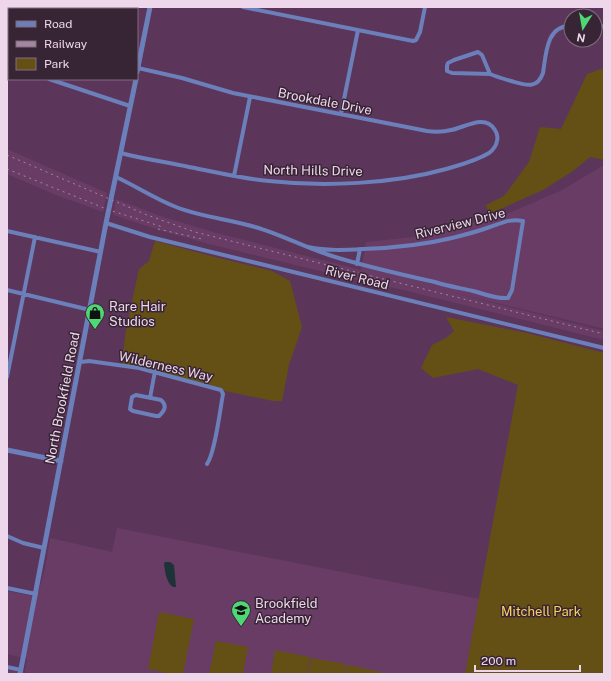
<svg xmlns="http://www.w3.org/2000/svg" width="611" height="681" font-family="'Public Sans',sans-serif">
<style>
.built{fill:#693c66}
.green{fill:#645015}
.water{fill:#1d3337}
.lines{fill:none;stroke-linecap:round;stroke-linejoin:round}
.minor{stroke:#6b7fba;stroke-width:4}
.tertiary{stroke:#6b7fba;stroke-width:5}
.rail{stroke:#a485a2;stroke-width:1;stroke-dasharray:2 4;stroke-linecap:butt}
.labels{text-anchor:middle;stroke-width:3;stroke-linejoin:round;paint-order:stroke}
.street-label{font-size:13px;fill:#eed6eb;stroke:#372535}
.poi-label{font-size:13px;fill:#eed6eb;stroke:#372535;text-anchor:start}
.park-label{font-size:13px;fill:#fbd15c;stroke:#372535}
</style>
<rect width="100%" height="100%" fill="#5c355a"/>
<path class="built" d="M7,149L107,193L103,212L56,195L7,174Z
M604,165V327L601,328L438,289L604,331V340L399,289L365,282L209,244L162,231L113,215L116,199L163,217L213,232L361,270L366,242L413,237L507,214L562,190Z
M117,528L480,599L465,674H7V670L25,673L27,659L7,654V591L37,597L45,569L50,538L112,552Z"/>
<path class="green" d="M604,68V160L590,157L573,171L543,190L489,214L486,205L504,196L529,162L540,127L561,129L587,74Z
M155,241L215,257L272,271L290,281L302,327L289,365L282,401H273L225,391L218,387L123,364L122,362L126,329L139,269L149,261Z
M446,317L527,333L604,353V674H465L518,385L478,369L433,378L421,368L432,345L446,338L454,331Z
M159,612L194,619L183,674H172L148,669Z
M216,641L248,647L243,674H209Z
M275,650L310,657L307,674H271Z
M311,658L346,664L344,674H308Z
M347,665L382,672V674H345Z"/>
<path class="water" d="M165,562H170L174,565L176,587H173C166,582 165,572 164,563Z"/>
<g class="lines">
<path class="minor" d="M243,7L413,41L416,40L420,32L425,7
M595,29L604,26
M478,52L482,55L490,74L452,73L447,71V66L448,63L454,60Z
M7,67H9
M490,74C497,77 504,79 511,81C525,85 537,90 543,73C546,55 546,25 571,26
M49,79L130,106
M341,114L358,30
M121,153C143,159 166,162 189,167C216,172 242,179 269,181C324,187 393,184 446,169C460,165 476,161 489,153C493,150 496,147 497,141C498,137 497,133 495,130C485,113 464,128 451,130C443,132 435,132 427,131L233,93L182,78L138,68
M234,176L250,97
M116,177C136,186 155,199 176,207C201,217 229,219 255,227C280,234 304,247 329,255C363,266 399,274 435,282C447,286 460,288 473,291C485,294 495,299 508,298L512,290L523,221C509,218 500,224 487,228C476,232 464,235 452,238C423,245 393,248 363,249C345,250 327,251 308,247
M106,223L150,237L604,348
M7,231L101,252
M357,264L360,249
M7,290L90,310
M81,362L89,361L139,368L221,390L223,394C220,410 215,453 207,464
M7,377L35,237
M136,395L161,400C168,406 164,411 159,416H156L133,411L130,409L132,397Z
M150,398L155,371
M7,536L23,543L44,548
M7,588L36,594
M7,667L21,670"/>
<path class="tertiary" d="M137,72L150,7
M7,450L61,461
M20,674L106,223L136,79"/>
<path class="rail" d="M7,155L147,215L195,232L604,334
M7,169L109,210L163,227
M158,229L202,239"/>
</g>
<defs>
<symbol id="shop-pin" viewBox="-11 -11 22 30"><path d="M0 17L-7.5 6A9.5 9.5 0 1 1 7.5 6Z" fill="#4fd675" stroke="#372535"/><path d="M-5-2.5h2.3a2.7 3.5 0 0 1 5.4 0H5L5.5 6h-11ZM-1.5-2.5h3a1.5 2.3 0 0 0-3 0Z" fill="#111"/></symbol>
<symbol id="school-pin" viewBox="-11 -11 22 30"><path d="M0 17L-7.5 6A9.5 9.5 0 1 1 7.5 6Z" fill="#4fd675" stroke="#372535"/><path d="M0-5L7-2L0 1L-7-2ZM-4 1L0 2.5L4 1V4Q0 6-4 4Z" fill="#111"/></symbol>
</defs>
<g fill-rule="evenodd">
<use href="#shop-pin" x="84" y="302" width="22" height="30"/>
<use href="#school-pin" x="230" y="599" width="22" height="30"/>
</g>
<g class="labels">
<g class="street-label">
<text transform="translate(325 101) rotate(11)" y="5">Brookdale Drive</text>
<text transform="translate(313 170) rotate(1)" y="5">North Hills Drive</text>
<text transform="translate(460 223) rotate(-14)" y="5">Riverview Drive</text>
<text transform="translate(357 277) rotate(14)" y="5">River Road</text>
<text transform="translate(166 366) rotate(13)" y="5">Wilderness Way</text>
<text transform="translate(62 398) rotate(-79)" y="5">North Brookfield Road</text>
</g>
<g class="poi-label">
<text x="109" y="311">Rare Hair<tspan x="109" dy="15">Studios</tspan></text>
<text x="255" y="608">Brookfield<tspan x="255" dy="15">Academy</tspan></text>
</g>
<g class="park-label">
<text x="541" y="616">Mitchell Park</text>
</g>
</g>
<rect width="611" height="681" fill="none" stroke="#eed6eb" stroke-width="16"/>
<rect x="8" y="8" width="130" height="72" fill="#372535" stroke="#806c7e"/>
<rect x="16" y="21" width="20" height="6" fill="#6b7fba" stroke="#806c7e"/>
<text x="44" y="28" font-size="12" fill="#eed6eb">Road</text>
<rect x="16" y="41" width="20" height="6" fill="#a485a2" stroke="#806c7e"/>
<text x="44" y="48" font-size="12" fill="#eed6eb">Railway</text>
<rect x="16" y="58" width="20" height="12" fill="#645015" stroke="#806c7e"/>
<text x="44" y="68" font-size="12" fill="#eed6eb">Park</text>
<g transform="translate(583 28) rotate(191)"><circle r="19" fill="#372535" stroke="#806c7e"/>
<path d="M0-3L7 15L0 10L-7 15Z" fill="#4fd675"/>
<text y="-6" font-size="11" font-weight="bold" text-anchor="middle" fill="#eed6eb">N</text>
</g>
<path d="M475 665v6h105v-6" fill="none" stroke="#eed6eb" stroke-width="2"/>
<text x="481" y="665" font-size="12" fill="#eed6eb" stroke="#372535" stroke-width="3" paint-order="stroke">200 m</text>
</svg>
